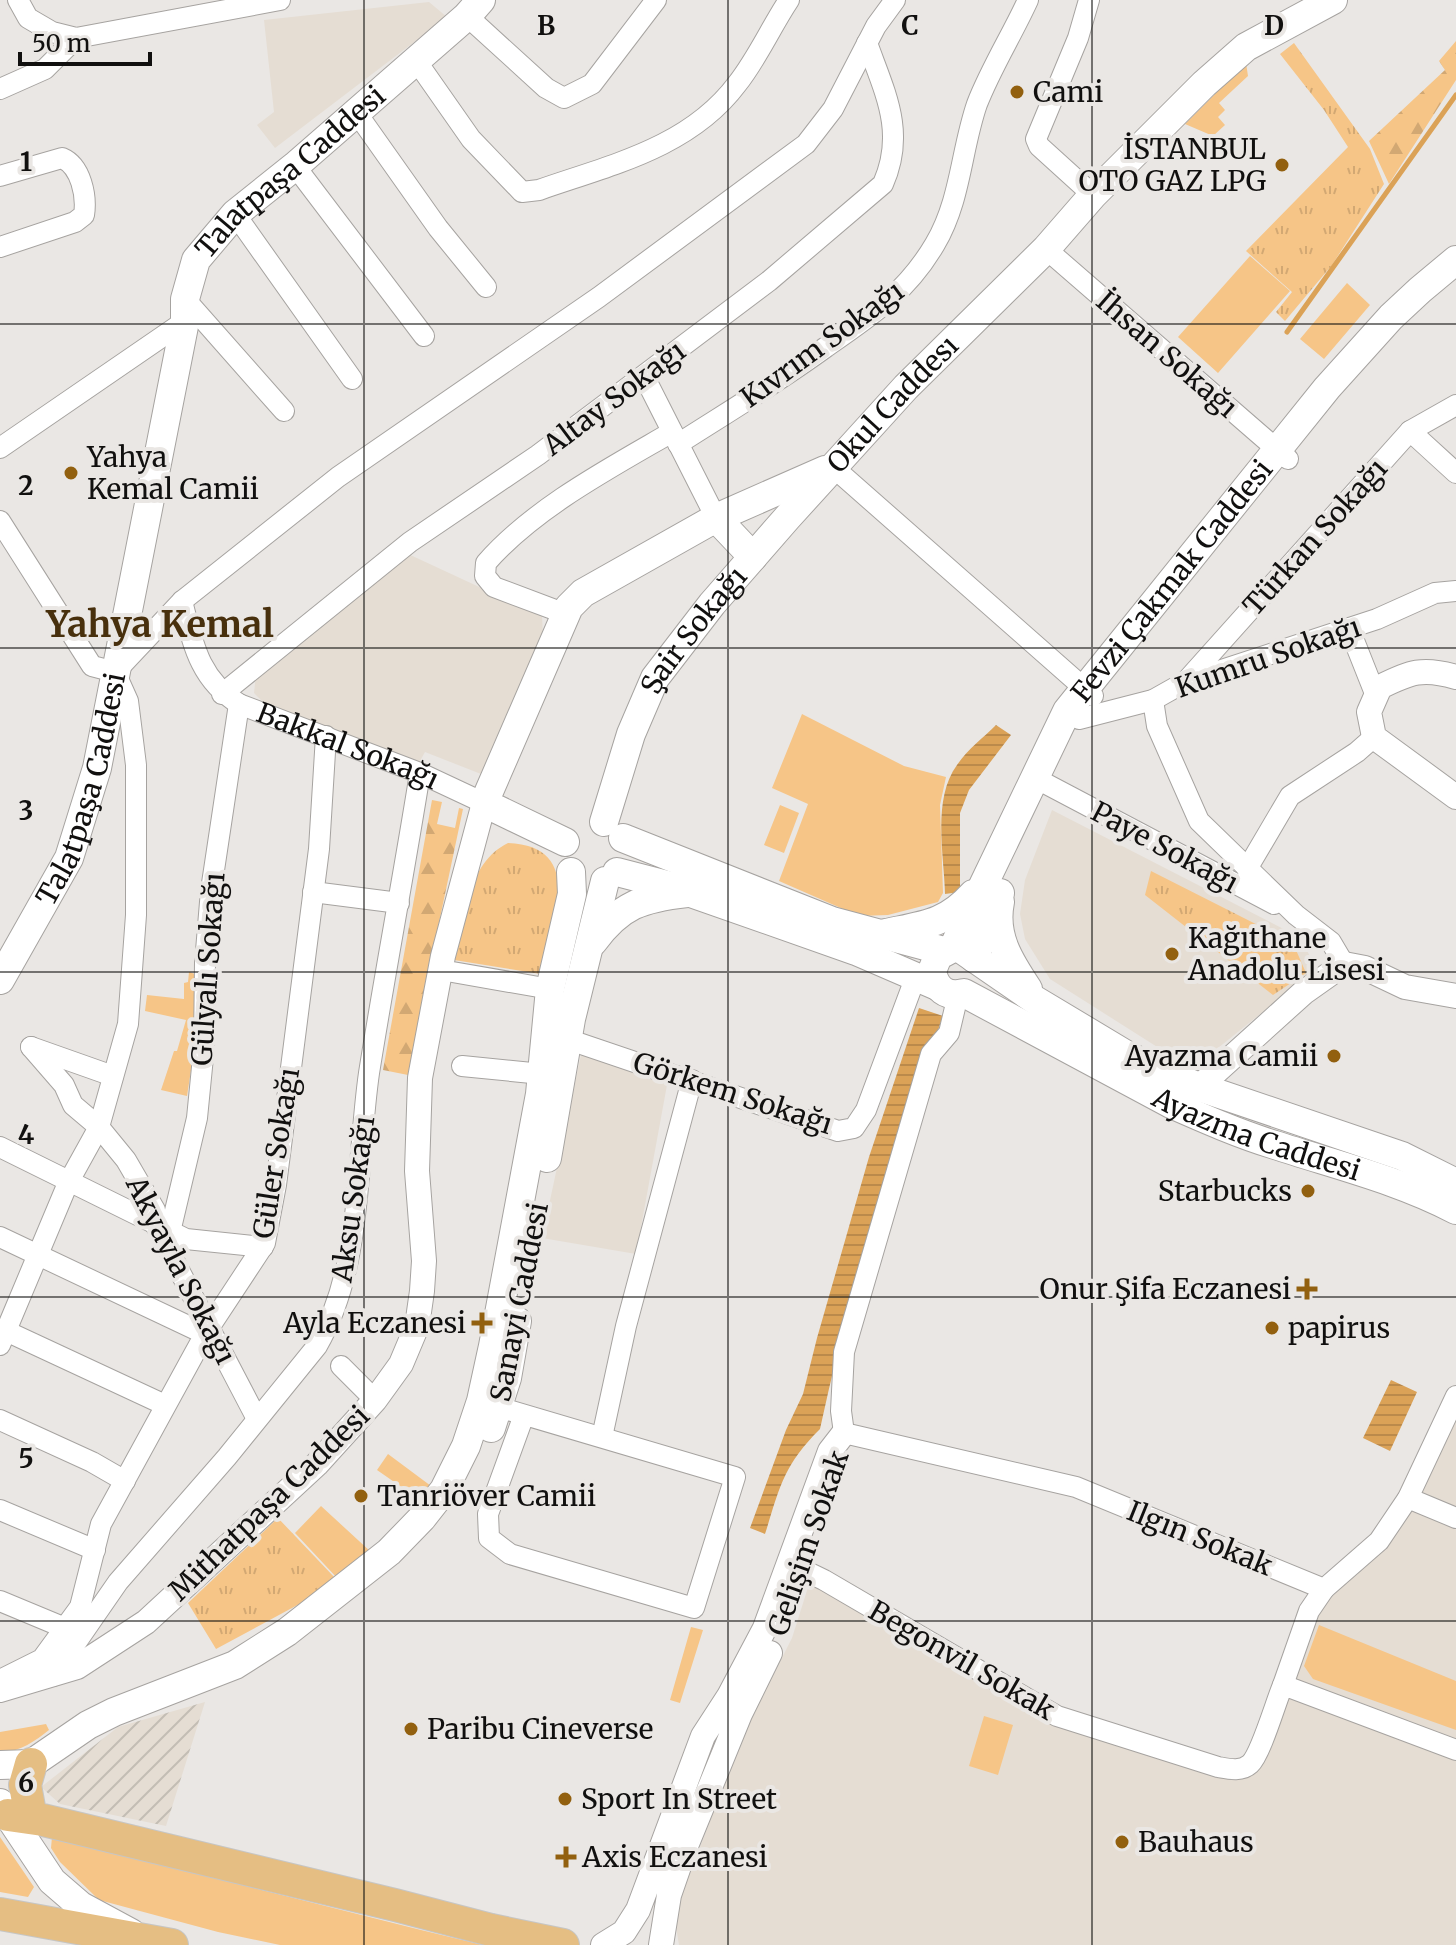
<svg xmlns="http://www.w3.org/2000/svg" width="1456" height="1945" font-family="Merriweather,serif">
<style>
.built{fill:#e5ddd3}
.industrial{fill:url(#industrial-furrows)}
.grass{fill:#f6c587}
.forest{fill:url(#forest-firs)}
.park{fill:url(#park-tufts)}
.water{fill:url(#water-rules)}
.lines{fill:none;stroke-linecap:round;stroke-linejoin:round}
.stream{stroke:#dba257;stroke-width:5}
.minor-casing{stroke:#a6a3a0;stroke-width:22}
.tertiary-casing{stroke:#a6a3a0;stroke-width:26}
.secondary-casing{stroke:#a6a3a0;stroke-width:30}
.primary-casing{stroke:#c6c6c5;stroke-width:34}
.minor{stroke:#fff;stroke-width:20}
.tertiary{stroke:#fff;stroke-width:24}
.secondary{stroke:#fff;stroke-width:28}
.primary{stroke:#e5be83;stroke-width:32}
.grid{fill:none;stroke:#11100f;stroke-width:2;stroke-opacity:0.55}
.poi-dot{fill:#92600f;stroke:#eae7e4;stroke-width:3}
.labels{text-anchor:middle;stroke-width:8;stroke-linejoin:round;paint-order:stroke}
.poi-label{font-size:28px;fill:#11100f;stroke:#eae7e4;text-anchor:start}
.street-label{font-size:28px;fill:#11100f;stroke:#eae7e4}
.district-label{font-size:36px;font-weight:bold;fill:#48300d;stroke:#eae7e4}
.grid-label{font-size:26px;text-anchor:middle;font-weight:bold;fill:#11100f;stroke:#eae7e4;stroke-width:8;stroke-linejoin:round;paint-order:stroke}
</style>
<defs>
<pattern id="industrial-furrows" width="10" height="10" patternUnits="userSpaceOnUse" patternTransform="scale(2)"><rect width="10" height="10" fill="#e5ddd3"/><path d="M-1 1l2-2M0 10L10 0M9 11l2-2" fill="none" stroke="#c3bdb4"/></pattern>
<pattern id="forest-firs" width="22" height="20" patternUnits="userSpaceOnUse" patternTransform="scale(2)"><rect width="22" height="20" fill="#f6c587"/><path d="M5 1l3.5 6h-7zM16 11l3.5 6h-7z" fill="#d2a873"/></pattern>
<pattern id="park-tufts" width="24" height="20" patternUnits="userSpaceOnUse" patternTransform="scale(2)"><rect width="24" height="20" fill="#f6c587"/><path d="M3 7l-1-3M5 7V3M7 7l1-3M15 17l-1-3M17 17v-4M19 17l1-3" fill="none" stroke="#d2a873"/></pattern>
<pattern id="water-rules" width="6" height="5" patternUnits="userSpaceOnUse" patternTransform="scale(2)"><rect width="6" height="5" fill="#dba257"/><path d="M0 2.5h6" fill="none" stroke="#bb8a4b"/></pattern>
</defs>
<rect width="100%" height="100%" fill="#eae7e4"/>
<path class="built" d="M429,2L447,17L275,148L257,125L274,112L264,20Z
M406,553L542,616L543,636L481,774L425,752L416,768L266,705L254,693L256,674Z
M1052,810L1301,938L1316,969L1192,1069L1050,979L1025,939L1020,914L1025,880Z
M582,1050L667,1085L636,1254L542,1238Z
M1456,1411V1945H679L674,1915L743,1735L792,1638L810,1581L1054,1721L1239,1779L1318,1610L1411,1510Z"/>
<path class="industrial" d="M205,1702L166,1826L60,1804L41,1787L118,1727Z"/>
<path class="grass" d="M1246,63L1248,76L1219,103L1225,110L1218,117L1225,125L1213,136L1185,124Z
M1250,256L1290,291L1218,373L1178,337Z
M1347,283L1370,305L1324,359L1300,339Z
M802,714L904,766L946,777L940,805L943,893L938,902L888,915L859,916L779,881L808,804L772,788Z
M780,805L799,813L784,853L764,845Z
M189,972L195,974V1044L187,1096L161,1090L174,1051H177L186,1020L145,1011L147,995L184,999V983L188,982Z
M388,1454L431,1486L414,1508L405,1501L410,1493L377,1470Z
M321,1506L371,1552L338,1579L295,1533Z
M1319,1625L1456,1681V1730L1313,1679L1304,1666Z
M691,1627L703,1630L680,1703L670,1700Z
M984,1716L1013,1725L998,1775L969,1766Z
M46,1724L49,1730C35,1741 19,1753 0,1752V1732Z
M0,1837L34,1887L28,1897L0,1892Z
M52,1837L421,1930L483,1945H280L218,1932L99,1900L60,1862L51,1848Z"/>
<path class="forest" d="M1456,41V80L1389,184L1369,141L1445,70L1439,61Z
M432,800L442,802L437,824L455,828L459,808L463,809L426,984L413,1076L383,1070Z"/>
<path class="park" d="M1294,43L1370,149L1384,184L1332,265L1285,321L1276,312L1292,292L1246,251L1348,147L1324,110L1280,54Z
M508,843C587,846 552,924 541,974L454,960C464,919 467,863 508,843Z
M1151,871L1293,943L1306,973L1273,995L1145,895Z
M278,1518L336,1579L316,1595L216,1649L188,1603Z"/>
<path class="water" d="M996,725L1011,735L969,790L960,813V892L945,894C944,854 932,799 957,765C967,750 983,738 996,725Z
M919,1008L943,1016C894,1151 850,1289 820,1429C783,1466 780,1487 765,1534L750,1528L786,1430L803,1394L817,1338L869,1157Z
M1391,1380L1417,1392L1390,1451L1363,1438Z"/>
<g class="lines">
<path class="stream" d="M1287,332L1456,95"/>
<defs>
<g id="minor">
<path d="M18,0L28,18L52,32L76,38L280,0"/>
<path d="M1089,0L1078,38L1036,139L1039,146L1093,195"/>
<path d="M467,16L546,88L564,98L592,84L656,0"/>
<path d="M415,59L471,139L522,192L539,190C610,165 689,148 737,84C757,59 771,27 789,0"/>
<path d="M0,89L45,69L76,38"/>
<path d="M356,112L438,228L486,287"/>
<path d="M295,166L424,336"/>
<path d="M0,176L62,158C81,166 87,196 84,215L75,222L0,247"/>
<path d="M235,214L352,379"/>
<path d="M1046,249L1288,459"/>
<path d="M185,299L284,411"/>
<path d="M644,376L716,518"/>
<path d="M1410,431L1456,473"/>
<path d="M678,444C728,412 778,382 826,347C871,316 907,292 935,244C961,200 961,150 977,104C991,68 1012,35 1028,0"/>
<path d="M0,448L185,321"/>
<path d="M833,467L1093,696"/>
<path d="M0,521L92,666L115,672"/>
<path id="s1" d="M182,601C193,644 199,679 239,704L420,773L484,803"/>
<path d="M566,614L494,587L485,576L486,563C534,508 610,468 672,432"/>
<path d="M1349,628L1376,696"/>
<path d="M118,669L182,601L338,477L599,297L806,144L833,109L876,26L895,0"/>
<path d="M1188,679L1410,431L1456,405"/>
<path d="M222,694L410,542L538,455L769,281L883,184C906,132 885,93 867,43"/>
<path d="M1153,700L1157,726L1199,821L1296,915L1331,942L1344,964"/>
<path d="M1079,719L1153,700L1185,682L1377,619L1435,593L1456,591"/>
<path d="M1035,778L1274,904"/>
<path d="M1247,869L1290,796L1357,752L1374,737"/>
<path d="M313,892L399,903"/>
<path d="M441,970L550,989"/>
<path d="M958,995L949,1033L931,1054L844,1352L841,1411L844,1433L1076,1487L1324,1589L1379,1541L1408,1498L1456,1396"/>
<path d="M555,1035L838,1131L854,1128L866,1110L916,976"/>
<path d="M31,1047L64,1085L73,1105L99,1127L126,1160L155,1210L156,1226L257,1419"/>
<path d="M31,1047L113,1076"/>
<path d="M462,1066L542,1074"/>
<path d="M0,1147L186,1239L263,1247"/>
<path d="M170,1232L197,1118L204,1047L205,963L211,890L239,704"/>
<path d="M0,1237L205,1334"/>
<path d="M6,1331L165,1405"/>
<path d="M0,1345L68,1183L99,1127L128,1024L136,915V765L128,701L115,672"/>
<path d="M341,1366L375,1400"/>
<path d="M488,1404L735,1477L694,1608L510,1554L489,1538L488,1514L524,1415"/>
<path d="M0,1420L92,1462L125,1481"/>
<path d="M602,1437L626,1326L692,1080"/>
<path d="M1408,1498L1456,1518"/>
<path d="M0,1510L95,1550"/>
<path d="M789,1563L824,1580L1057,1716L1218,1767C1229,1769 1241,1772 1250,1764C1261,1754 1276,1701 1283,1685L1456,1750"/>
<path d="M0,1601L65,1628"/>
<path d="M53,1676L118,1582L227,1457L317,1346C363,1266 356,1164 369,1073C385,973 404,873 420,773"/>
<path d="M0,1680L42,1659L80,1607L101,1524L205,1334L265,1243L276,1185L319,849L326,736"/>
<path d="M1283,1685L1309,1611L1324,1589"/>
</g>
<path id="tertiary" d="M1456,677C1423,667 1410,672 1380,687L1369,712L1374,737L1456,797
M1199,1087L1303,993L1344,964L1365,968L1405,987L1456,996
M0,1690L77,1667L146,1622L317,1464L375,1400L401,1364L417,1326L422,1291L424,1261L417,1171L420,1078L443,956L484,803
M603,1945L624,1932L638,1910L703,1736L729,1696L765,1628L830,1451L844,1433
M661,1945L669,1895L686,1846L740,1714L770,1653"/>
<g id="secondary">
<path d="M716,518L753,557"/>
<path id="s2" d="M604,822L631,734L655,678L712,604L787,518L906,387L1046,249L1093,195L1204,84L1246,47L1333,0"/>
<path d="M623,838L832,921L944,951"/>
<path d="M565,842L484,803L569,607L583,593L716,518L825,470"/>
<path d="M617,872L671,886L856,951L937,986"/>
<path d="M1000,902C993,936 1010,962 1028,989"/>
<path d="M886,933C924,925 946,924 973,894"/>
<path d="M593,942C620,905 642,898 687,893"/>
<path id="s3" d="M953,948L1067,711L1327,388L1391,317L1420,290L1456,260"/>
<path id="s4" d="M953,948L938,956L932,971C935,988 946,998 964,993L1171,1104C1205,1119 1239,1134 1275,1145C1336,1165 1399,1180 1456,1210"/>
<path d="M961,949L1035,1000L1130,1057L1199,1087L1402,1156L1456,1183"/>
<path d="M974,958L1000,893"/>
<path id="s5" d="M0,980L69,858L97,768L185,321V299L196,260L235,214L295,166L467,16L481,0"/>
<path d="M547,1158L571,1019L605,881"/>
<path d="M491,1428L507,1378L517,1321"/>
<path d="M0,1765L31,1764L88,1725L114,1712L235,1665L287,1632L389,1552L422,1518L444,1490L466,1446L481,1401L493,1346L540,1094L550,989L572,894L571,872"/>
<path d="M0,1803L52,1881L81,1906L131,1933"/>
</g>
<path id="primary" d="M31,1764L25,1785L31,1818
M8,1815L43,1820L395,1905L491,1930L563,1945
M0,1914L172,1945"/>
</defs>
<use href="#minor" class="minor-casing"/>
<use href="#tertiary" class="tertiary-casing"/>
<use href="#secondary" class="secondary-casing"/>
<use href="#primary" class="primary-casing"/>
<use href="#minor" class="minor"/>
<use href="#tertiary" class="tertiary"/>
<use href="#secondary" class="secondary"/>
<use href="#primary" class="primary"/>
</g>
<path class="grid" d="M364,0V1945M728,0V1945M1092,0V1945M0,324H1456M0,648H1456M0,972H1456M0,1297H1456M0,1621H1456"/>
<g class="poi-dot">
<circle cx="1017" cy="92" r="8"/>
<circle cx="1282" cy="165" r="8"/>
<circle cx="71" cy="473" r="8"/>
<circle cx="1172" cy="954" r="8"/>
<circle cx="1334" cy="1056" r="8"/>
<circle cx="1308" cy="1191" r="8"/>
<path d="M1303 1277h8v8h8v8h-8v8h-8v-8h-8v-8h8z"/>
<path d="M478 1311h8v8h8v8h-8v8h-8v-8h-8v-8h8z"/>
<circle cx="1272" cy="1328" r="8"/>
<circle cx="361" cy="1496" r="8"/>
<circle cx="411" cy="1729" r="8"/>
<circle cx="565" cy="1799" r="8"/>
<circle cx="1122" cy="1842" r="8"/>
<path d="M562 1845h8v8h8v8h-8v8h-8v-8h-8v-8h8z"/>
</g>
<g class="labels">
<g class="poi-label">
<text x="1033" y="102">Cami</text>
<text x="1266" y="159" text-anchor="end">İSTANBUL<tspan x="1266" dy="32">OTO GAZ LPG</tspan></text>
<text x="87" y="467">Yahya<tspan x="87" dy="32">Kemal Camii</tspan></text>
<text x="1188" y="948">Kağıthane<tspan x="1188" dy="32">Anadolu Lisesi</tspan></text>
<text x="1318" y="1066" text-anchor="end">Ayazma Camii</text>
<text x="1292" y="1201" text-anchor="end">Starbucks</text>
<text x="1291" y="1299" text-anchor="end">Onur Şifa Eczanesi</text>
<text x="466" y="1333" text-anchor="end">Ayla Eczanesi</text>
<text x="1288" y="1338">papirus</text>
<text x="377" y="1506">Tanriöver Camii</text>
<text x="427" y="1739">Paribu Cineverse</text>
<text x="581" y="1809">Sport In Street</text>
<text x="1138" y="1852">Bauhaus</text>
<text x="582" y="1867">Axis Eczanesi</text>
</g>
<g class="street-label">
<text dy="10" stroke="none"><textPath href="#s5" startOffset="882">Talatpaşa Caddesi</textPath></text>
<text transform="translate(822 344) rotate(-36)" y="10">Kıvrım Sokağı</text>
<text transform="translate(1167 354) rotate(41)" y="10">İhsan Sokağı</text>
<text transform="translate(614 398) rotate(-37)" y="10">Altay Sokağı</text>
<text dy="10" stroke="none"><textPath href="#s2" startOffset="516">Okul Caddesı</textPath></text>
<text transform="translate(1315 537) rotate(-48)" y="10">Türkan Sokağı</text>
<text dy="10" stroke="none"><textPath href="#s3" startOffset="430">Fevzi Çakmak Caddesi</textPath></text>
<text dy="10" stroke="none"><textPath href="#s2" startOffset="214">Şair Sokağı</textPath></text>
<text transform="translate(1268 657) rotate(-19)" y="10">Kumru Sokağı</text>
<text dy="10" stroke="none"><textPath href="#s1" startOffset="238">Bakkal Sokağı</textPath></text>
<text dy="10" stroke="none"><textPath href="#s5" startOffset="210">Talatpaşa Caddesi</textPath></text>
<text transform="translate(1165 847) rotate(28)" y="10">Paye Sokağı</text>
<text transform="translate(208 969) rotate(-86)" y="10">Gülyalı Sokağı</text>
<text transform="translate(733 1093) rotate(18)" y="10">Görkem Sokağı</text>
<text dy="10" stroke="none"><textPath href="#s4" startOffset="404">Ayazma Caddesi</textPath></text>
<text transform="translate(276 1153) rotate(-81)" y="10">Güler Sokağı</text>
<text transform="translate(353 1199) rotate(-82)" y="10">Aksu Sokağı</text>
<text transform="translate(181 1270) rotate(63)" y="10">Akyayla Sokağı</text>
<text transform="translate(519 1302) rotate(-79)" y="10">Sanayi Caddesi</text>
<text transform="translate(269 1503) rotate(-44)" y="10">Mithatpaşa Caddesi</text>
<text transform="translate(1200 1538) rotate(22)" y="10">Ilgın Sokak</text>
<text transform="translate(808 1543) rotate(-71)" y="10">Gelişim Sokak</text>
<text transform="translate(962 1660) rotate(30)" y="10">Begonvil Sokak</text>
</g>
<g class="district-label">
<text x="160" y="637">Yahya Kemal</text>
</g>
</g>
<g class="grid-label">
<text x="546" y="35">B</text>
<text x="910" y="35">C</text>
<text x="1274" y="35">D</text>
<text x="26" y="171">1</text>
<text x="26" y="495">2</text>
<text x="26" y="820">3</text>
<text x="26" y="1144">4</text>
<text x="26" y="1468">5</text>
<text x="26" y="1792">6</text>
</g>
<path d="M20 52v12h130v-12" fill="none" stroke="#11100f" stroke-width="4"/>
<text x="32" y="52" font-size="24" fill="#11100f" stroke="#eae7e4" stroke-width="6" paint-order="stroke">50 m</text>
</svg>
